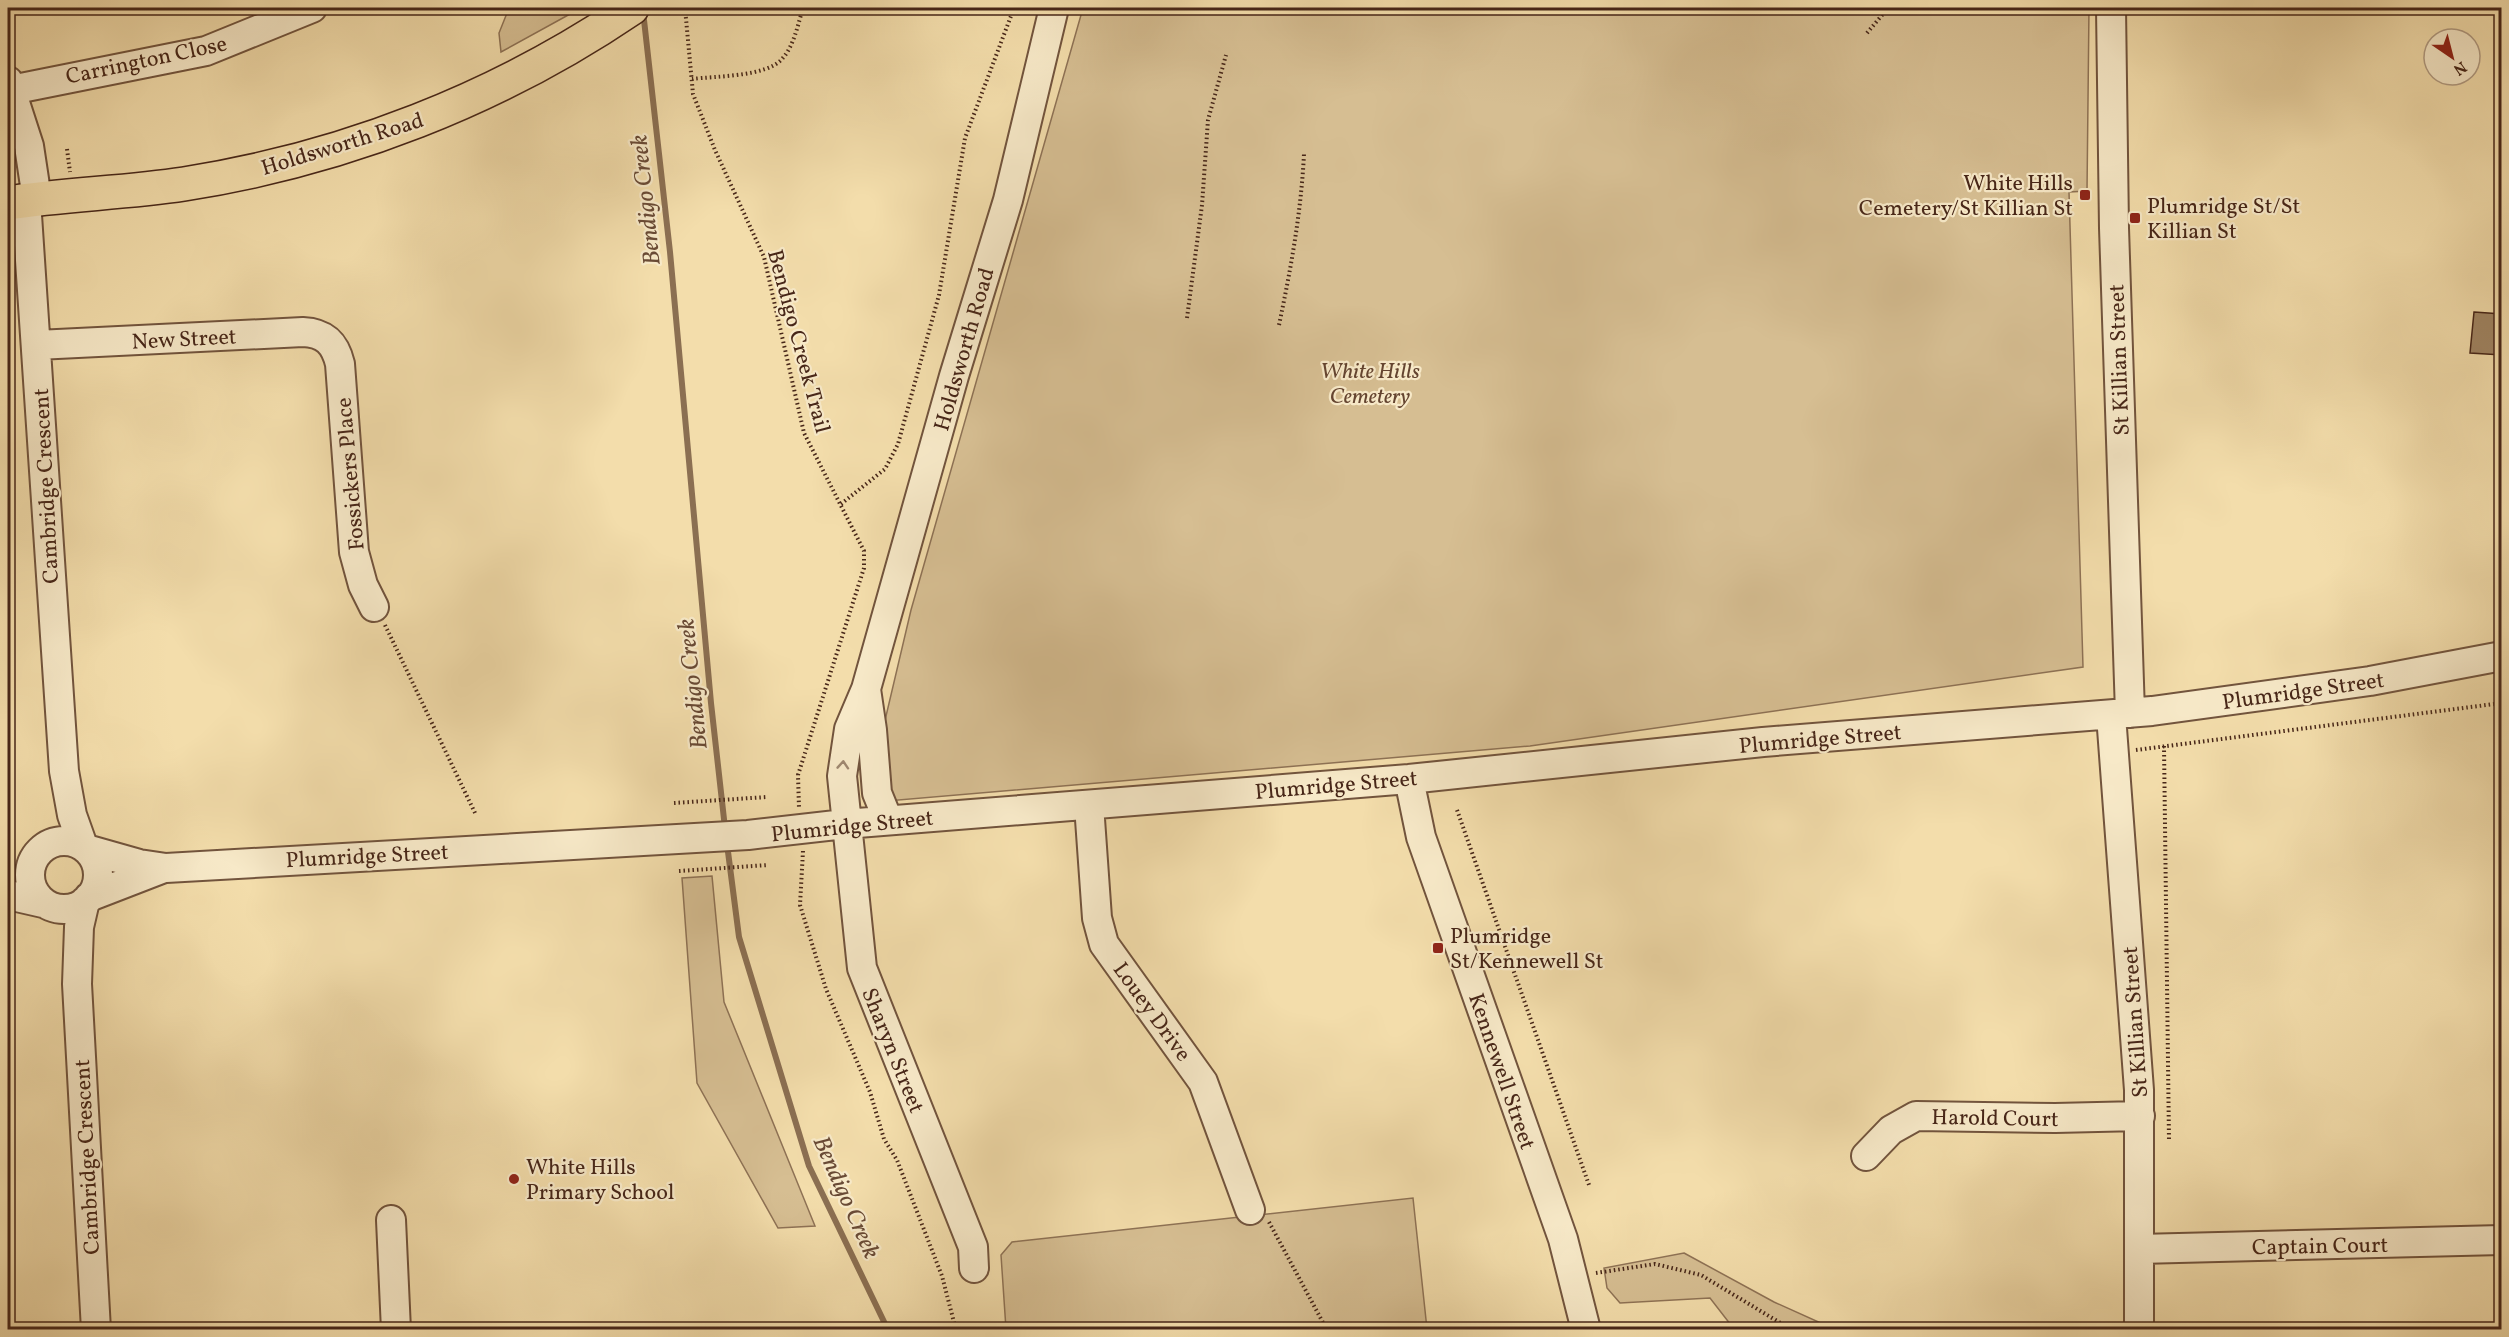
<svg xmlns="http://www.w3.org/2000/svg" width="2509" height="1337" font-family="Vollkorn,serif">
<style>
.green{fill:#d6be92;stroke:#8e7255;stroke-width:1.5}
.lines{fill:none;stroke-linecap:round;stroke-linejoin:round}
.stream{stroke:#8b6f52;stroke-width:6}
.building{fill:#a08564;stroke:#472618;stroke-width:1.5}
.minor-casing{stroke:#72543d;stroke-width:32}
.major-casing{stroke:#472618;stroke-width:36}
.path{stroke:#472618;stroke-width:4;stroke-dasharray:1.5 3;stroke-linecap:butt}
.minor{stroke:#f7e9c8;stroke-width:28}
.major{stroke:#f3ddab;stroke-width:33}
.oneway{stroke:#9f8870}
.poi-dot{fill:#8f2418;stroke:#f7e9c8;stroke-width:2}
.labels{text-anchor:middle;stroke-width:4.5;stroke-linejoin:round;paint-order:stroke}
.street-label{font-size:22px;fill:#472618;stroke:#f7e9c8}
.poi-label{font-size:22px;fill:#472618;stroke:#f7e9c8;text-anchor:start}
.park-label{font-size:22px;font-style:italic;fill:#644430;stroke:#f7e9c8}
.water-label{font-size:24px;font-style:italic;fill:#694a35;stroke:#f7e9c8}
</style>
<rect width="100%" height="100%" fill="#f3ddab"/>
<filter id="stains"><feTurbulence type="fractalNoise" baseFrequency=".00333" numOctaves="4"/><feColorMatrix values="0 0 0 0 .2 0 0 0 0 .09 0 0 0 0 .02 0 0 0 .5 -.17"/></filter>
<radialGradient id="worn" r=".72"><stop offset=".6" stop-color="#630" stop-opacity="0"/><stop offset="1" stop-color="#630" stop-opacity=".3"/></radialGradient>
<path class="green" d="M509,8H581L501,52L499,33Z
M1083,8H2089L2087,191L2069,192L2083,667L1530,746L887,801L882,733L911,610Z
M712,876L724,1002L815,1226L778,1228L697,1083L682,878Z
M1413,1198L1427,1329H1006L1001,1255L1012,1242Z
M1684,1253L1774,1302L1834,1329H1734L1710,1298L1620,1303L1607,1288L1604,1268Z"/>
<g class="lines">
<path class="stream" d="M643,11L670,252L711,703L725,828
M727,844L739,937L809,1166L888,1330"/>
</g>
<path class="building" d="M2474,312L2502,314V355L2470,353Z"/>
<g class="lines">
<defs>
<path id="minor" d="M2111,8L2114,228L2130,713
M8,81L29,146L37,199
M11,90L206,51L312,8
M26,200L64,771L72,815L83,846
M37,345L303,332C325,333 335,343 340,364L354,552L363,585L374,607
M866,689L872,730L877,793L888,820
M2111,715L2139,1090V1330
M1409,779L1421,837L1563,1239L1586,1330
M1089,805L1097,918L1104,944L1203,1082L1250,1210
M30 875a34 34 0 1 1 68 0a34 34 0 1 1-68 0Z
M86,849L139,864L166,868L748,835L845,824L1409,779L1763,742L2152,711L2370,681L2502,656
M8,895L43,903
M89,897L164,868
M85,901L79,927L77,984L96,1330
M1866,1156L1891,1130L1916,1116L2055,1118L2140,1116
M391,1220L396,1330
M2139,1249L2502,1240
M974,1268L973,1247L862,968L842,776L849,729L866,689L954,376L1008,200L1054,8"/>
<path id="major" d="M8,203C66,194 125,193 184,184C344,159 498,99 632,8"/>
</defs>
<use href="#minor" class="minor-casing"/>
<use href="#major" class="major-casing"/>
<path class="path" d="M685,8L693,94L715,150L764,257L804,433L864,551V568L798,775L799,808
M1867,33L1888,8
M692,79C715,76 766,77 782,59C794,46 798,24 803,8
M67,149L70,172
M1187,318L1202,205L1208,120L1226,55
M1279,325C1291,268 1301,213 1304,154
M841,504L885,469L898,444L939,295L965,138L1014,8
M385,625L475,813
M2164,746L2169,1141
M2136,750L2502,703
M674,803L767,797
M1457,810L1589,1185
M803,851L800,905L826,989L870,1092L884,1139L897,1160L942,1276L956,1330
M679,871L768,865
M1269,1222L1327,1330
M1596,1273L1655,1264L1701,1275L1792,1330"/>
<use href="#minor" class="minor"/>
<use href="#major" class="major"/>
</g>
<defs><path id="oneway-chevron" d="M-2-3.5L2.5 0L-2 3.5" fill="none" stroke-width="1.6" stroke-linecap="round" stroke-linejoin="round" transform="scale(1.5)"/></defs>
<use class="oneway" href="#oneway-chevron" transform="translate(843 765) rotate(-86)"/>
<g class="poi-dot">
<rect x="2079" y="189" width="12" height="12" rx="3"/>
<rect x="2129" y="212" width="12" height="12" rx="3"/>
<rect x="1432" y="942" width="12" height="12" rx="3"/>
<circle cx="514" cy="1179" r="6"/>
</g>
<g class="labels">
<g class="street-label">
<text transform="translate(146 59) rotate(-12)" y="8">Carrington Close</text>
<text transform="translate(342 143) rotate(-17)" y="8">Holdsworth Road</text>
<text transform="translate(184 338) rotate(-3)" y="8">New Street</text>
<text transform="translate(800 341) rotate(75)" y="8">Bendigo Creek Trail</text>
<text transform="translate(963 349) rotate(-74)" y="8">Holdsworth Road</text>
<text transform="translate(2118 360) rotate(-92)" y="8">St Killian Street</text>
<text transform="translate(349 474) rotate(-95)" y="8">Fossickers Place</text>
<text transform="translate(45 486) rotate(-93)" y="8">Cambridge Crescent</text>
<text transform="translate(2303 690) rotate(-8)" y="8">Plumridge Street</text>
<text transform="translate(1820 738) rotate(-5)" y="8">Plumridge Street</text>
<text transform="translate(1336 784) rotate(-5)" y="8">Plumridge Street</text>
<text transform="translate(852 825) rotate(-6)" y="8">Plumridge Street</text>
<text transform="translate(367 855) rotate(-3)" y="8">Plumridge Street</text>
<text transform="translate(1153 1011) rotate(54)" y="8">Louey Drive</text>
<text transform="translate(2134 1022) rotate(-94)" y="8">St Killian Street</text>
<text transform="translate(894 1050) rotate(68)" y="8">Sharyn Street</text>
<text transform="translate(1503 1071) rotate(71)" y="8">Kennewell Street</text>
<text transform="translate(1995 1117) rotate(1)" y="8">Harold Court</text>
<text transform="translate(86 1157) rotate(-93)" y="8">Cambridge Crescent</text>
<text transform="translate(2320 1245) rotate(-1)" y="8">Captain Court</text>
</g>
<g class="poi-label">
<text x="2073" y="190" text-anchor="end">White Hills<tspan x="2073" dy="25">Cemetery/St Killian St</tspan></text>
<text x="2147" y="213">Plumridge St/St<tspan x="2147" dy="25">Killian St</tspan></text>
<text x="1450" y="943">Plumridge<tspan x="1450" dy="25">St/Kennewell St</tspan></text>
<text x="526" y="1174">White Hills<tspan x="526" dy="25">Primary School</tspan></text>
</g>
<g class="park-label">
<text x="1370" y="378">White Hills<tspan x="1370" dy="25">Cemetery</tspan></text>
</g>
<g class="water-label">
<text transform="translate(645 200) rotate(-96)" y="8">Bendigo Creek</text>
<text transform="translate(692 684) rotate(-96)" y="8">Bendigo Creek</text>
<text transform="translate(847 1197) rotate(66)" y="8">Bendigo Creek</text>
</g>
</g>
<rect width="2509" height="1337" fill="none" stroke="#f3ddab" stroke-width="30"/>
<rect x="9" y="9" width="2491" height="1319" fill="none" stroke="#472618" stroke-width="3"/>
<rect x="15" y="15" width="2479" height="1307" fill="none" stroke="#472618" stroke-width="1.5"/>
<g transform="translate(2452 57) rotate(145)"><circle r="28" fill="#f7e9c8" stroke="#b19b82" stroke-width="1.5"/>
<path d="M0-4.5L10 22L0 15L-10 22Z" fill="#8f2418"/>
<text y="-9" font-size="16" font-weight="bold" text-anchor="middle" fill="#472618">N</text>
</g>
<rect width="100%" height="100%" filter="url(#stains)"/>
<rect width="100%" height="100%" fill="url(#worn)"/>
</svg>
